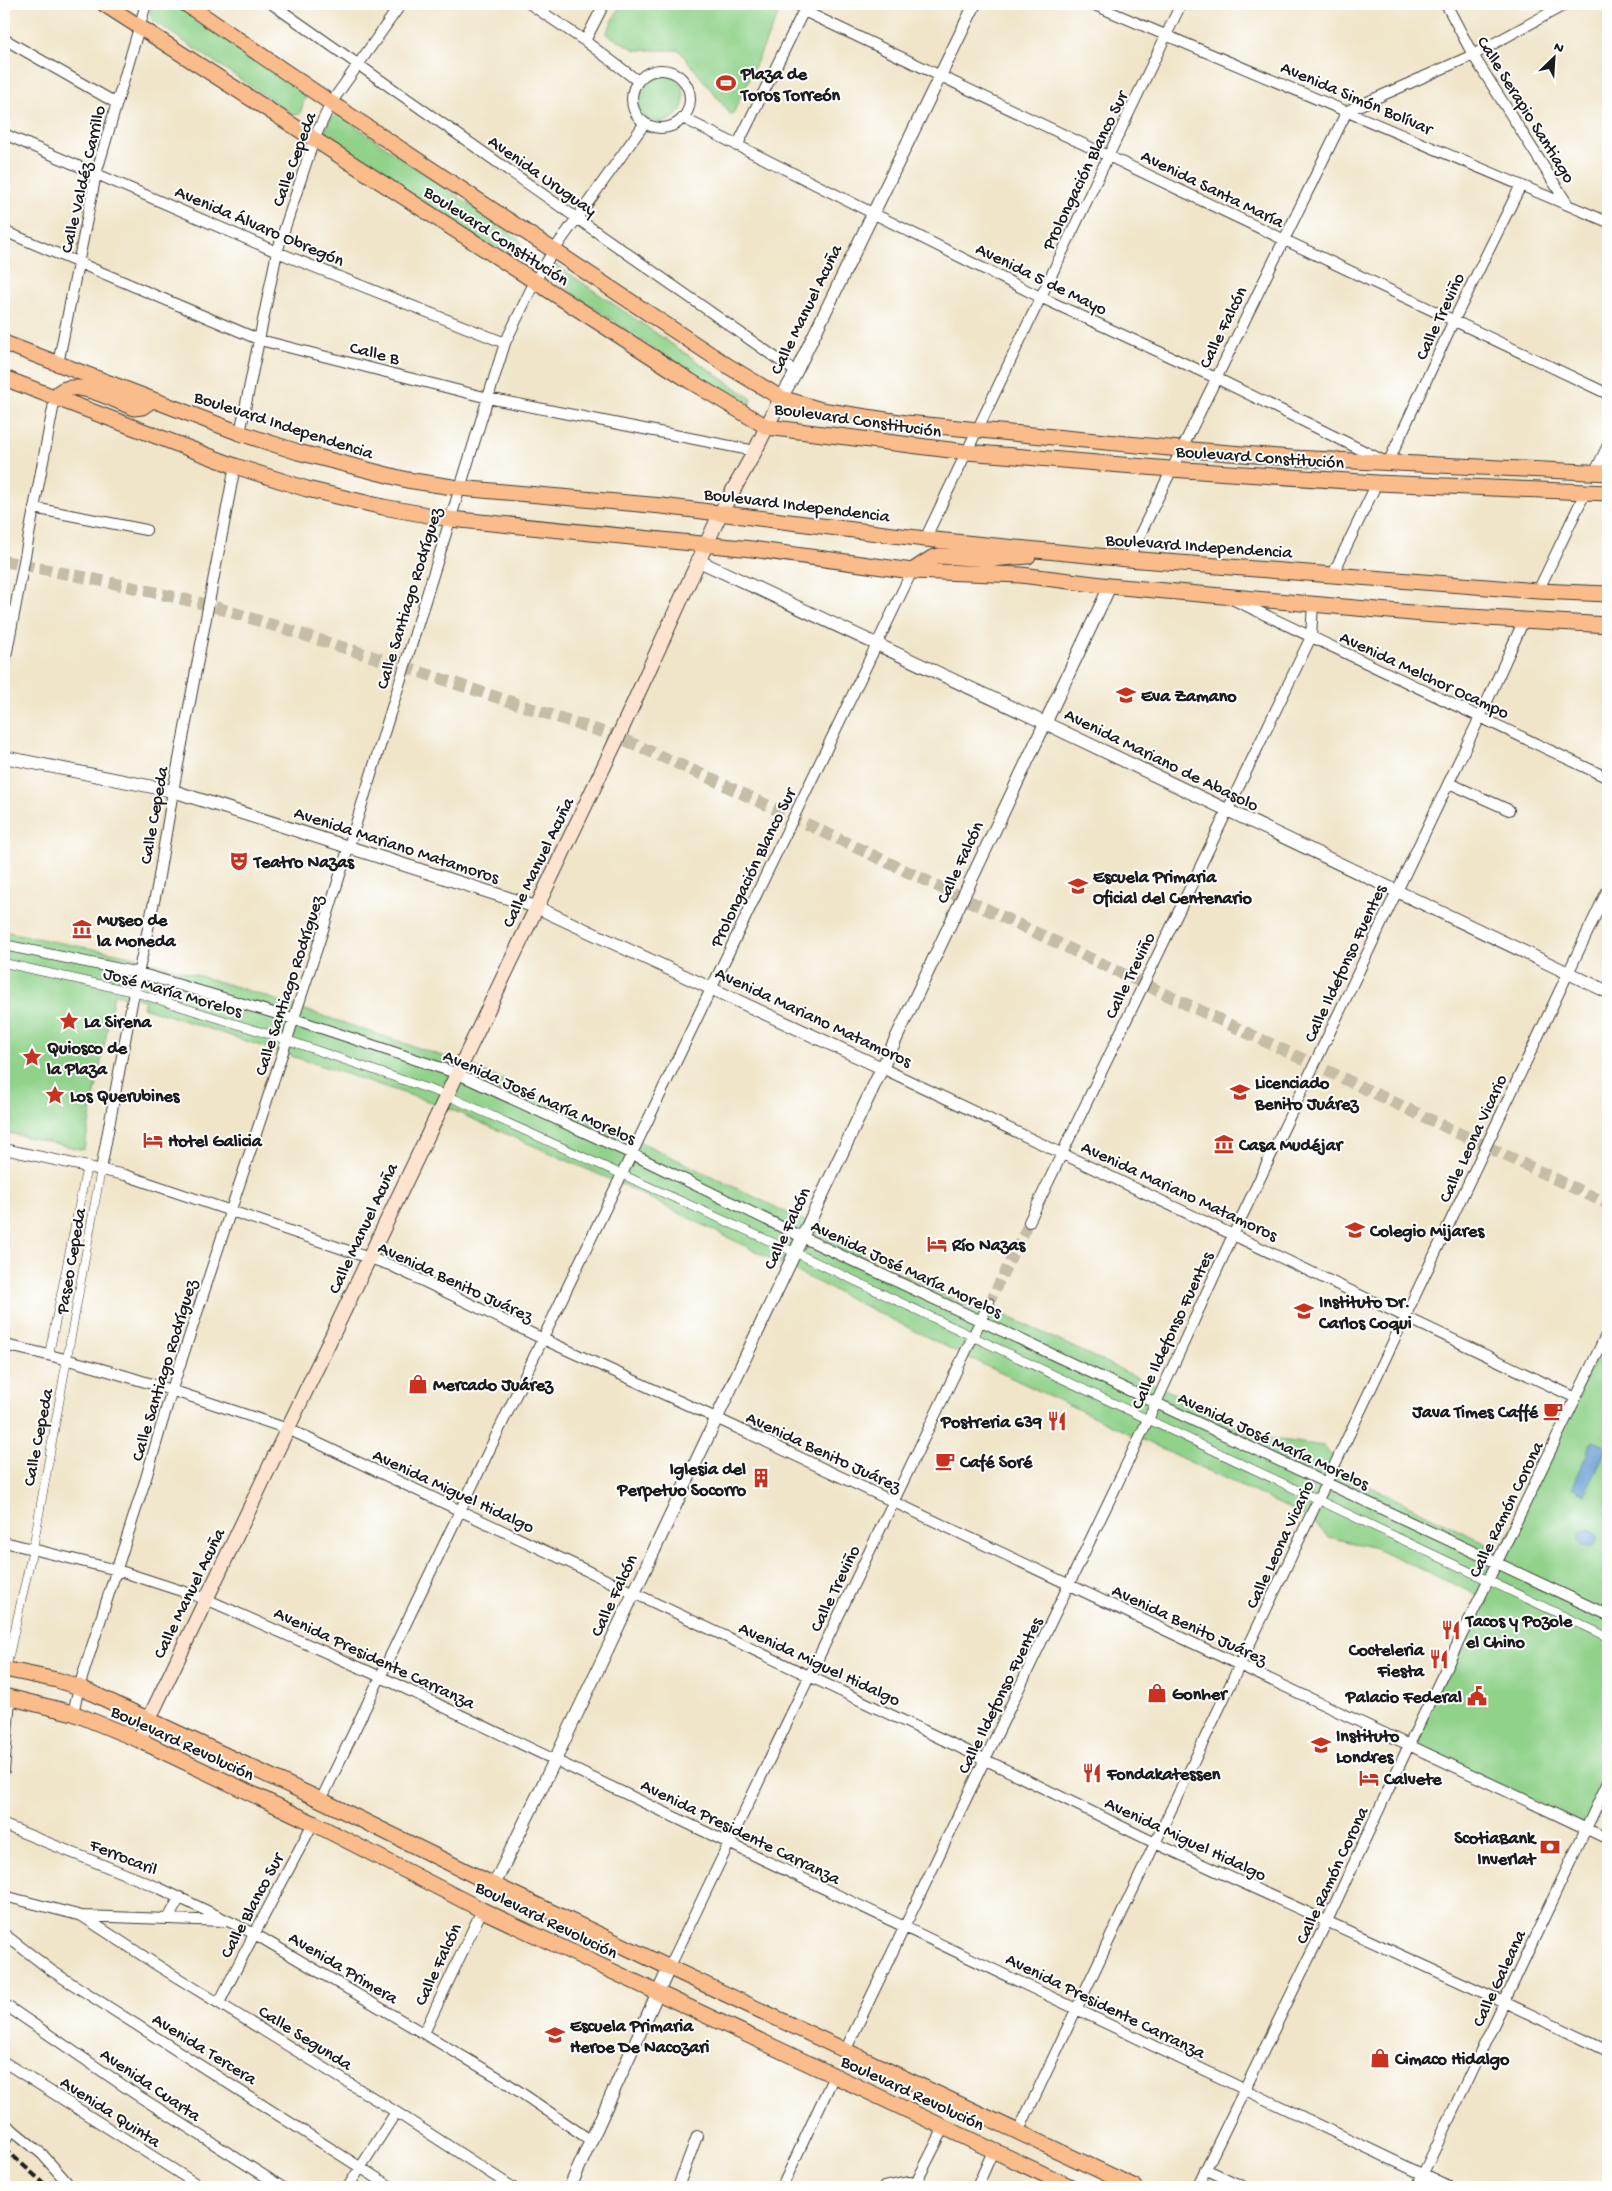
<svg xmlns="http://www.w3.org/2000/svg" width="1612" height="2191" font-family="'Gochi Hand',sans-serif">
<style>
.green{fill:#90d28a;stroke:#567753}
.water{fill:#699dd4;stroke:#425c78}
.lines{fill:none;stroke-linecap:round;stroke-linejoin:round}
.minor-tunnel{stroke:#c6bda6;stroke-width:10;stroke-dasharray:10 5;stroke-linecap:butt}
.tertiary-tunnel{stroke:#c6bda6;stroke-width:12;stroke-dasharray:12 6;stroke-linecap:butt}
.pedestrian-casing{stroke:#3c3a36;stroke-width:9}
.minor-casing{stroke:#3c3a36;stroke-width:12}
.tertiary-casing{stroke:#3c3a36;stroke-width:14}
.secondary-casing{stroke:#3c3a36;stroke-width:16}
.primary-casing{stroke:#3c3a36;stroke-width:17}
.pedestrian{stroke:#fff;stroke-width:8}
.minor{stroke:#fff;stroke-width:10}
.tertiary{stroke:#fff;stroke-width:12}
.secondary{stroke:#fde4d1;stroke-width:14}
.primary{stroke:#fabc8b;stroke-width:15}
.rail{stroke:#1c1c1c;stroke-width:4;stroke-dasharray:8 4;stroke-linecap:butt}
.labels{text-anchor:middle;stroke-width:4;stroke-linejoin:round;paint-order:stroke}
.poi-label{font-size:18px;font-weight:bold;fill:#1c1c1c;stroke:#fff;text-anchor:start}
.street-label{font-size:18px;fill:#1c1c1c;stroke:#fff}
</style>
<rect width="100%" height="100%" fill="#fff"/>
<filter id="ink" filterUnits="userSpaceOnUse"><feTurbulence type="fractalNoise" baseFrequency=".02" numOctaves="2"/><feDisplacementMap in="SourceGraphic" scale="10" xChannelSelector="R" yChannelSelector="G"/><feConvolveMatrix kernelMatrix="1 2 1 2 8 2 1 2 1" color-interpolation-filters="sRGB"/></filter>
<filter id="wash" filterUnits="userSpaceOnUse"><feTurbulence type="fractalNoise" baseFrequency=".0096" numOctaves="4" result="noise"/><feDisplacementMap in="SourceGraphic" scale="20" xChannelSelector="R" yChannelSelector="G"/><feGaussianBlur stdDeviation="1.12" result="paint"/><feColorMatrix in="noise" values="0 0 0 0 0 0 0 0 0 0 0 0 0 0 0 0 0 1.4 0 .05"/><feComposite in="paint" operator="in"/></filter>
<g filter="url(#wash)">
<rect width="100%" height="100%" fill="#f0e5c9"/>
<path class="green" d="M153,4H178L301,89L306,94L300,114L294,115L152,20L150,12Z
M621,4H783L732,116L679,50H636L606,34Z
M636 98a24 24 0 1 1 48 0a24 24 0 1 1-48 0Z
M338,114L519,239L522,243L517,255L483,242L327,137L325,131L331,118Z
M554,265L558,266L752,399L749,405L708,386L551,278L549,273Z
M4,931L50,941L132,956L237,987L469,1065L624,1134L821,1229L869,1259L963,1304L994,1310L1143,1380L1169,1391L1260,1437L1324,1446L1343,1473L1501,1551L1608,1332V1778L1585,1825L1412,1744L1481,1597L1376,1548L1328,1537L1311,1519L965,1356L625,1186L443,1106L143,1007L145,1000L114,994L84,1150L4,1132Z"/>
<path class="water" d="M1593,1441L1607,1447L1585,1494L1572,1487Z
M1579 1538a9 9 0 1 1 18 0a9 9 0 1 1-18 0Z"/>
</g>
<g filter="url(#ink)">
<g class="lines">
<path class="minor-tunnel" d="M989,1303L1029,1222"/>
<path class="tertiary-tunnel" d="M4,561L122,585L209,605L405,667L618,737L714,780L1608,1204"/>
<defs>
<path id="pedestrian" d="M4,963L134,992L287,1040L446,1095L794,1252L1608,1637
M49,1354L87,1166
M6,1669L33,1548L101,1169"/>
<path id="minor" d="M272,4L796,372
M530,4L585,41L638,81
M1092,4L1608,222
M1446,4L1473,55L1568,205
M804,11L1608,394
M4,39L116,103
M585,41L604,4
M632 99a29 29 0 1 1 58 0a29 29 0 1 1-58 0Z
M1347,111L1473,55L1566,4
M683,118L1040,297L1216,378L1388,463L1454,320L1521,185
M4,134L277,252L505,343
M737,146L807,4
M4,231L260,340L488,398L755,451
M58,364L96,174L146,4
M240,433L277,252L314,139L331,103L401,4
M1595,472L1608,445
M34,508L146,530
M925,539L1181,4
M1128,559L1347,111
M1333,574L1377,483
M1538,591L1585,493
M1234,600L1608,778
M4,667L55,398
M1449,783L1509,810
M4,945L139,973L294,1019L456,1073L632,1154L802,1237L1608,1615
M882,1068L1576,1398
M4,1149L125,1175L390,1265L543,1339L716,1418L1608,1839
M101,1169L134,992L157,888L173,791L235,466
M1029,1222L1311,637L1313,604
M4,1345C101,1365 194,1397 288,1429L986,1760L1155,1843L1504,2002L1608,2051
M4,1542L117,1570L206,1599L381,1677L1449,2187
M73,1713L79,1687L146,1478L172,1389L322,933L505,343L535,281L554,250L645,123
M4,1771L10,1698
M321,1800L912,571
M4,1825L157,1887L253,1933L501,2079L590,2140
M4,1896L82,1916L225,1921
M82,1916L160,1967L396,2112L512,2187
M168,1919L180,1897
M4,1934L52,1971L391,2187
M669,1968L989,1303
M219,2003C249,1942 282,1883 313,1823
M4,2004L137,2095L282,2187
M424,2033L482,1910
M845,2051L1156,1403L1233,1235L1480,717L1524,620
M4,2062L201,2187
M4,2123L42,2154L71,2187
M1018,2132L1608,889
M4,2141L13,2130
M1205,2169L1244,2187
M348,2187L396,2112
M678,2187L697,2136
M782,2187L834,2076
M884,2187L910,2182L926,2187
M914,2187L944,2128
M977,2187L993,2151
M1197,2187L1327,1921L1409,1745L1608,1331
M1417,2187L1608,1782"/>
<path id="tertiary" d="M781,398L796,372L975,4
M699,561L1045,723L1608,992
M4,757L173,791L536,907L882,1068
M494,1885L555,1760L1110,586
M570,2187L669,1968"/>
<path id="secondary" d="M139,1740L618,737L721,512L755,451L781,398"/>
<path id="primary" d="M104,4L690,381L767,427L966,452L1170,469L1377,483L1608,493
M186,4L331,103L728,366L781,398L821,410L906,423L1180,449L1292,458L1608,473
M4,343L240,433L298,452L407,480L459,488L662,506L925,539L1128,559L1538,591L1608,594
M4,378L235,466L307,489L383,507L450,519L752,549L912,571L1021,575L1110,586L1434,615L1608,625
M55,398C68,373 115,401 134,408L142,407L152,400
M912,571L932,558L939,556L991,559L1028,556
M4,1669L57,1680L79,1687L321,1800L494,1885L1135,2187
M4,1696L73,1713L139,1740L313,1823L482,1910L1071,2187"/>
</defs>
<use href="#pedestrian" class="pedestrian-casing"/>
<use href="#minor" class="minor-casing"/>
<use href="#tertiary" class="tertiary-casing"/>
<use href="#secondary" class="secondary-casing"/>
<use href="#primary" class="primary-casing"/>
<use href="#pedestrian" class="pedestrian"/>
<use href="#minor" class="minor"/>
<use href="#tertiary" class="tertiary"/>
<use href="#secondary" class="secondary"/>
<use href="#primary" class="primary"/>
<path class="rail" d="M4,2148L48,2187"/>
</g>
</g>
<defs>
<symbol id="stadium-bare" viewBox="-9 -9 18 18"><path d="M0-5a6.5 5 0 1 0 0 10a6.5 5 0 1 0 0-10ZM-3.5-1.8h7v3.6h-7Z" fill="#c8321e" stroke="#fff" stroke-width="2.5" paint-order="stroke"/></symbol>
<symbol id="school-bare" viewBox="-9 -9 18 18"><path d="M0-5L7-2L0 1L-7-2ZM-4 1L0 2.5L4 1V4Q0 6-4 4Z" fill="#c8321e" stroke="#fff" stroke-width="2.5" paint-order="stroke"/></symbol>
<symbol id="theatre-bare" viewBox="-9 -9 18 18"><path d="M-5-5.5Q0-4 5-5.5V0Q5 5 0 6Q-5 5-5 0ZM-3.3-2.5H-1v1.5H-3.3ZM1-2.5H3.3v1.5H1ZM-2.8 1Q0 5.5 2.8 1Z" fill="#c8321e" stroke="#fff" stroke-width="2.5" paint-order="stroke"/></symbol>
<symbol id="museum-bare" viewBox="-9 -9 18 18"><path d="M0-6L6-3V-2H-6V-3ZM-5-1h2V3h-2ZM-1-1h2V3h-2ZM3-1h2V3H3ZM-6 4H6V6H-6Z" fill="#c8321e" stroke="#fff" stroke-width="2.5" paint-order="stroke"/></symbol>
<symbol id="sight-bare" viewBox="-9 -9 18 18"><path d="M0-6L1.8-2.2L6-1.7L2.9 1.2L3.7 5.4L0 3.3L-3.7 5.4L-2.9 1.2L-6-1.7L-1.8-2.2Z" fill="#c8321e" stroke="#fff" stroke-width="2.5" paint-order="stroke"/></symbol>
<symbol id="hotel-bare" viewBox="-9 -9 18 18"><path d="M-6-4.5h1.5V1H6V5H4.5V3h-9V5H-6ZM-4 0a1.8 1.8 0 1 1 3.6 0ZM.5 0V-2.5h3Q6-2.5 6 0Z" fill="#c8321e" stroke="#fff" stroke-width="2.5" paint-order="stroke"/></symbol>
<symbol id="university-bare" viewBox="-9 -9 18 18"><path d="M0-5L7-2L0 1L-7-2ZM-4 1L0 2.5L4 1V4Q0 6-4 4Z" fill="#c8321e" stroke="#fff" stroke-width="2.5" paint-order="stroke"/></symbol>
<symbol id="shop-bare" viewBox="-9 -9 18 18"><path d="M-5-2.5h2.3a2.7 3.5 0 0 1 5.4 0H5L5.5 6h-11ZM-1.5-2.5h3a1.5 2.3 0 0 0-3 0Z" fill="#c8321e" stroke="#fff" stroke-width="2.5" paint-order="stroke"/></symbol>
<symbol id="cafe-bare" viewBox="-9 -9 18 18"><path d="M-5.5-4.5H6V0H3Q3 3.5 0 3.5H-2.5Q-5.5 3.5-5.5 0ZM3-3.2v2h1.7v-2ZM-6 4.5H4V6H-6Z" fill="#c8321e" stroke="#fff" stroke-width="2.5" paint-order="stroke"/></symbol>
<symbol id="restaurant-bare" viewBox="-9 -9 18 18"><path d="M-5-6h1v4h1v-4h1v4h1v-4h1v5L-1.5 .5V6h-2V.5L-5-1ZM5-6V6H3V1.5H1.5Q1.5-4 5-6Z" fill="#c8321e" stroke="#fff" stroke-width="2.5" paint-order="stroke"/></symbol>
<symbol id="building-bare" viewBox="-9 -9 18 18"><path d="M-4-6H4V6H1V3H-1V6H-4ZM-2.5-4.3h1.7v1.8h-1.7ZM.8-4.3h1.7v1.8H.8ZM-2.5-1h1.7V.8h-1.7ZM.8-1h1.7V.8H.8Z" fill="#c8321e" stroke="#fff" stroke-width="2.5" paint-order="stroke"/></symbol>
<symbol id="civic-bare" viewBox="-9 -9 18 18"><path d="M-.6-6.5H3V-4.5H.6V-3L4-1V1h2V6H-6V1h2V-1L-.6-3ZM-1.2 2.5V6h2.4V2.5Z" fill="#c8321e" stroke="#fff" stroke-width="2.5" paint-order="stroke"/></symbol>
<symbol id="bank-bare" viewBox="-9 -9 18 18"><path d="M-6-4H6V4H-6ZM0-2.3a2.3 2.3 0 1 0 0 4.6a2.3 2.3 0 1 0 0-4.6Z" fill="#c8321e" stroke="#fff" stroke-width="2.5" paint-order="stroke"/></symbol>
</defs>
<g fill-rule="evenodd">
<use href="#stadium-bare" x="712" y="69" width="28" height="28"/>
<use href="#school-bare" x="1112" y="681" width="28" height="28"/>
<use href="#theatre-bare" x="225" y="847" width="28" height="28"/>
<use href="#school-bare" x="1064" y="872" width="28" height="28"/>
<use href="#museum-bare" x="68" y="915" width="28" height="28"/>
<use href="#sight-bare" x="55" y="1007" width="28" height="28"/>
<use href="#sight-bare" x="18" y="1043" width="28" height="28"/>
<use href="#school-bare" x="1226" y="1078" width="28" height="28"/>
<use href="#sight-bare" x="41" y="1081" width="28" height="28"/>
<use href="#hotel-bare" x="139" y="1126" width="28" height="28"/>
<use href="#museum-bare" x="1210" y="1130" width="28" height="28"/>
<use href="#school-bare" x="1341" y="1216" width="28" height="28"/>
<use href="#hotel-bare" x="923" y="1230" width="28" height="28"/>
<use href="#university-bare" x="1290" y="1297" width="28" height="28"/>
<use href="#shop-bare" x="404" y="1370" width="28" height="28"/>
<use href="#cafe-bare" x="1539" y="1397" width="28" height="28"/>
<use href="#restaurant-bare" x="1043" y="1407" width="28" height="28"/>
<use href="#cafe-bare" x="931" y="1447" width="28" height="28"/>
<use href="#building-bare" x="747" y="1464" width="28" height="28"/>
<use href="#restaurant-bare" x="1437" y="1616" width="28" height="28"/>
<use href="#restaurant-bare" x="1425" y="1645" width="28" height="28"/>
<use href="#shop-bare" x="1143" y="1679" width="28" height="28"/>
<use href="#civic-bare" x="1463" y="1682" width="28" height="28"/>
<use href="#school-bare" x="1307" y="1731" width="28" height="28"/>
<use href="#restaurant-bare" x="1078" y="1759" width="28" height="28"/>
<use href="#hotel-bare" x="1355" y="1764" width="28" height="28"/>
<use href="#bank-bare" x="1536" y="1833" width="28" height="28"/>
<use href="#school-bare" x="541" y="2021" width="28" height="28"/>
<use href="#shop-bare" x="1366" y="2044" width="28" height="28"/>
</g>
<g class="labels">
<g class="poi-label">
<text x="741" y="79">Plaza de<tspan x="741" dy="21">Toros Torreón</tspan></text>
<text x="1141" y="701">Eva Zamano</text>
<text x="254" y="867">Teatro Nazas</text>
<text x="1093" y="882">Escuela Primaria<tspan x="1093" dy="21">Oficial del Centenario</tspan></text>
<text x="97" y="925">Museo de<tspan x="97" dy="21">la Moneda</tspan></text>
<text x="84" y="1027">La Sirena</text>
<text x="47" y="1053">Quiosco de<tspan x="47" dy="21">la Plaza</tspan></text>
<text x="1255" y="1088">Licenciado<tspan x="1255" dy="21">Benito Juárez</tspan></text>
<text x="70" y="1101">Los Querubines</text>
<text x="168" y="1146">Hotel Galicia</text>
<text x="1239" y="1150">Casa Mudéjar</text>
<text x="1370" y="1236">Colegio Mijares</text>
<text x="952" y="1250">Río Nazas</text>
<text x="1319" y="1307">Instituto Dr.<tspan x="1319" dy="21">Carlos Coqui</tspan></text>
<text x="433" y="1390">Mercado Juárez</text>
<text x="1538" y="1417" text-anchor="end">Java Times Caffé</text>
<text x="1042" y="1427" text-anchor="end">Postreria 639</text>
<text x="960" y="1467">Café Soré</text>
<text x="746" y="1474" text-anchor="end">Iglesia del<tspan x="746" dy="21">Perpetuo Socorro</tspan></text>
<text x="1466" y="1626">Tacos y Pozole<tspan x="1466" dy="21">el Chino</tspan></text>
<text x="1424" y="1655" text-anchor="end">Cocteleria<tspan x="1424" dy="21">Fiesta</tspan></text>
<text x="1172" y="1699">Gonher</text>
<text x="1462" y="1702" text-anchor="end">Palacio Federal</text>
<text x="1336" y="1741">Instituto<tspan x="1336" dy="21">Londres</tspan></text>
<text x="1107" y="1779">Fondakatessen</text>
<text x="1384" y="1784">Calvete</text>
<text x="1535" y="1843" text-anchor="end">ScotiaBank<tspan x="1535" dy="21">Inverlat</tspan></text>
<text x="570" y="2031">Escuela Primaria<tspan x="570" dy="21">Heroe De Nacozari</tspan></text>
<text x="1395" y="2064">Cimaco Hidalgo</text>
</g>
<g class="street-label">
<text transform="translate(1357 97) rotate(23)" y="6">Avenida Simón Bolívar</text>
<text transform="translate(1527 109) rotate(58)" y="6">Calle Serapio Santiago</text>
<text transform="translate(293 159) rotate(-70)" y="6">Calle Cepeda</text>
<text transform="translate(1084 170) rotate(-64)" y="6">Prolongación Blanco Sur</text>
<text transform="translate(543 175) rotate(35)" y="6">Avenida Uruguay</text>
<text transform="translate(82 179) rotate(-77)" y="6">Calle Valdéz Carrillo</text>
<text transform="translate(1213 188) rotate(26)" y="6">Avenida Santa María</text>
<text transform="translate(260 225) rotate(23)" y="6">Avenida Álvaro Obregón</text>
<text transform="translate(497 235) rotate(33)" y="6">Boulevard Constitución</text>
<text transform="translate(1042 278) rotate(26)" y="6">Avenida 5 de Mayo</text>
<text transform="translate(805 309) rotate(-64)" y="6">Calle Manuel Acuña</text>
<text transform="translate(1439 316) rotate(-65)" y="6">Calle Treviño</text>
<text transform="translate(1222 327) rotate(-64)" y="6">Calle Falcón</text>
<text transform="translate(375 352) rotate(14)" y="6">Calle B</text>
<text transform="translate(858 419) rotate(8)" y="6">Boulevard Constitución</text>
<text transform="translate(284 424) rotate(18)" y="6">Boulevard Independencia</text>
<text transform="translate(1260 456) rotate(4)" y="6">Boulevard Constitución</text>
<text transform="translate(797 504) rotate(7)" y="6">Boulevard Independencia</text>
<text transform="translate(1199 545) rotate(4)" y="6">Boulevard Independencia</text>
<text transform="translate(408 598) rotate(-73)" y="6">Calle Santiago Rodríguez</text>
<text transform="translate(1425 674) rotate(25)" y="6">Avenida Melchor Ocampo</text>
<text transform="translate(1162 759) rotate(26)" y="6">Avenida Mariano de Abasolo</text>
<text transform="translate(153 815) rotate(-80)" y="6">Calle Cepeda</text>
<text transform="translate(397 844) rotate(18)" y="6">Avenida Mariano Matamoros</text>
<text transform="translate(537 862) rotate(-64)" y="6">Calle Manuel Acuña</text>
<text transform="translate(959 862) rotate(-65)" y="6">Calle Falcón</text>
<text transform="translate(752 867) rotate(-64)" y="6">Prolongación Blanco Sur</text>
<text transform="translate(1344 963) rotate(-65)" y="6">Calle Ildefonso Fuentes</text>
<text transform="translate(1129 975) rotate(-64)" y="6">Calle Treviño</text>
<text transform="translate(288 985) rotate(-72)" y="6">Calle Santiago Rodríguez</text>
<text transform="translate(173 991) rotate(16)" y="6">José María Morelos</text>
<text transform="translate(814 1016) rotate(25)" y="6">Avenida Mariano Matamoros</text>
<text transform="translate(540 1096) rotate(24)" y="6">Avenida José María Morelos</text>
<text transform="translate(1472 1138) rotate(-65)" y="6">Calle Leona Vicario</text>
<text transform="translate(1180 1190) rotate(25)" y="6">Avenida Mariano Matamoros</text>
<text transform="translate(362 1228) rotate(-65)" y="6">Calle Manuel Acuña</text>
<text transform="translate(786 1228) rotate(-65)" y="6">Calle Falcón</text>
<text transform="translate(70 1261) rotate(-80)" y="6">Paseo Cepeda</text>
<text transform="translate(907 1268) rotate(25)" y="6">Avenida José María Morelos</text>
<text transform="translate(456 1281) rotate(25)" y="6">Avenida Benito Juárez</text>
<text transform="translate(1171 1330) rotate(-65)" y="6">Calle Ildefonso Fuentes</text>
<text transform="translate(163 1370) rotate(-73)" y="6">Calle Santiago Rodríguez</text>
<text transform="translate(37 1437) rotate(-79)" y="6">Calle Cepeda</text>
<text transform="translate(1274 1440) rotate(25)" y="6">Avenida José María Morelos</text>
<text transform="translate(824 1451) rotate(25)" y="6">Avenida Benito Juárez</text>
<text transform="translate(454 1490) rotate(25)" y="6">Avenida Miguel Hidalgo</text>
<text transform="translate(1505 1509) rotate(-64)" y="6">Calle Ramón Corona</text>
<text transform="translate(1279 1544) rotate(-65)" y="6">Calle Leona Vicario</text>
<text transform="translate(834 1588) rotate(-64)" y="6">Calle Treviño</text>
<text transform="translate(188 1593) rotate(-64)" y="6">Calle Manuel Acuña</text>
<text transform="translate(613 1595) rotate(-65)" y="6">Calle Falcón</text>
<text transform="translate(1190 1624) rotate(25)" y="6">Avenida Benito Juárez</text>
<text transform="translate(375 1657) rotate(25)" y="6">Avenida Presidente Carranza</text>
<text transform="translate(820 1663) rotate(25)" y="6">Avenida Miguel Hidalgo</text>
<text transform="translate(999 1695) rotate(-64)" y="6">Calle Ildefonso Fuentes</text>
<text transform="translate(183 1742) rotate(25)" y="6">Boulevard Revolución</text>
<text transform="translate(741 1831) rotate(26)" y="6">Avenida Presidente Carranza</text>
<text transform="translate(1186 1838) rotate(25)" y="6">Avenida Miguel Hidalgo</text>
<text transform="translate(124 1856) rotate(22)" y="6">Ferrocaril</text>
<text transform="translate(1331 1875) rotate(-65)" y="6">Calle Ramón Corona</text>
<text transform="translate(251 1905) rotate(-62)" y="6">Calle Blanco Sur</text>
<text transform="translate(547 1919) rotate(26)" y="6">Boulevard Revolución</text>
<text transform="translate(437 1964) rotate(-65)" y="6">Calle Falcón</text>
<text transform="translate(344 1967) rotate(31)" y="6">Avenida Primera</text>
<text transform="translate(1498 1978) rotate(-65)" y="6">Calle Galeana</text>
<text transform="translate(1106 2005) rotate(26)" y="6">Avenida Presidente Carranza</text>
<text transform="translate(306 2037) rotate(32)" y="6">Calle Segunda</text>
<text transform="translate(205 2048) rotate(32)" y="6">Avenida Tercera</text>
<text transform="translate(151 2084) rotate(34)" y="6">Avenida Cuarta</text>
<text transform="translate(913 2092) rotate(25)" y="6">Boulevard Revolución</text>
<text transform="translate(111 2111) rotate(33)" y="6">Avenida Quinta</text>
</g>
</g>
<rect width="1612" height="2191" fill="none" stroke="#fff" stroke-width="20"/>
<g transform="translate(1554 58) rotate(25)" stroke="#ffffff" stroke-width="4" paint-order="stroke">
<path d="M0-4L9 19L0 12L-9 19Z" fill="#1c1c1c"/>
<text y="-8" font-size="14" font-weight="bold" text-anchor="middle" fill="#1c1c1c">N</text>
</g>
</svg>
